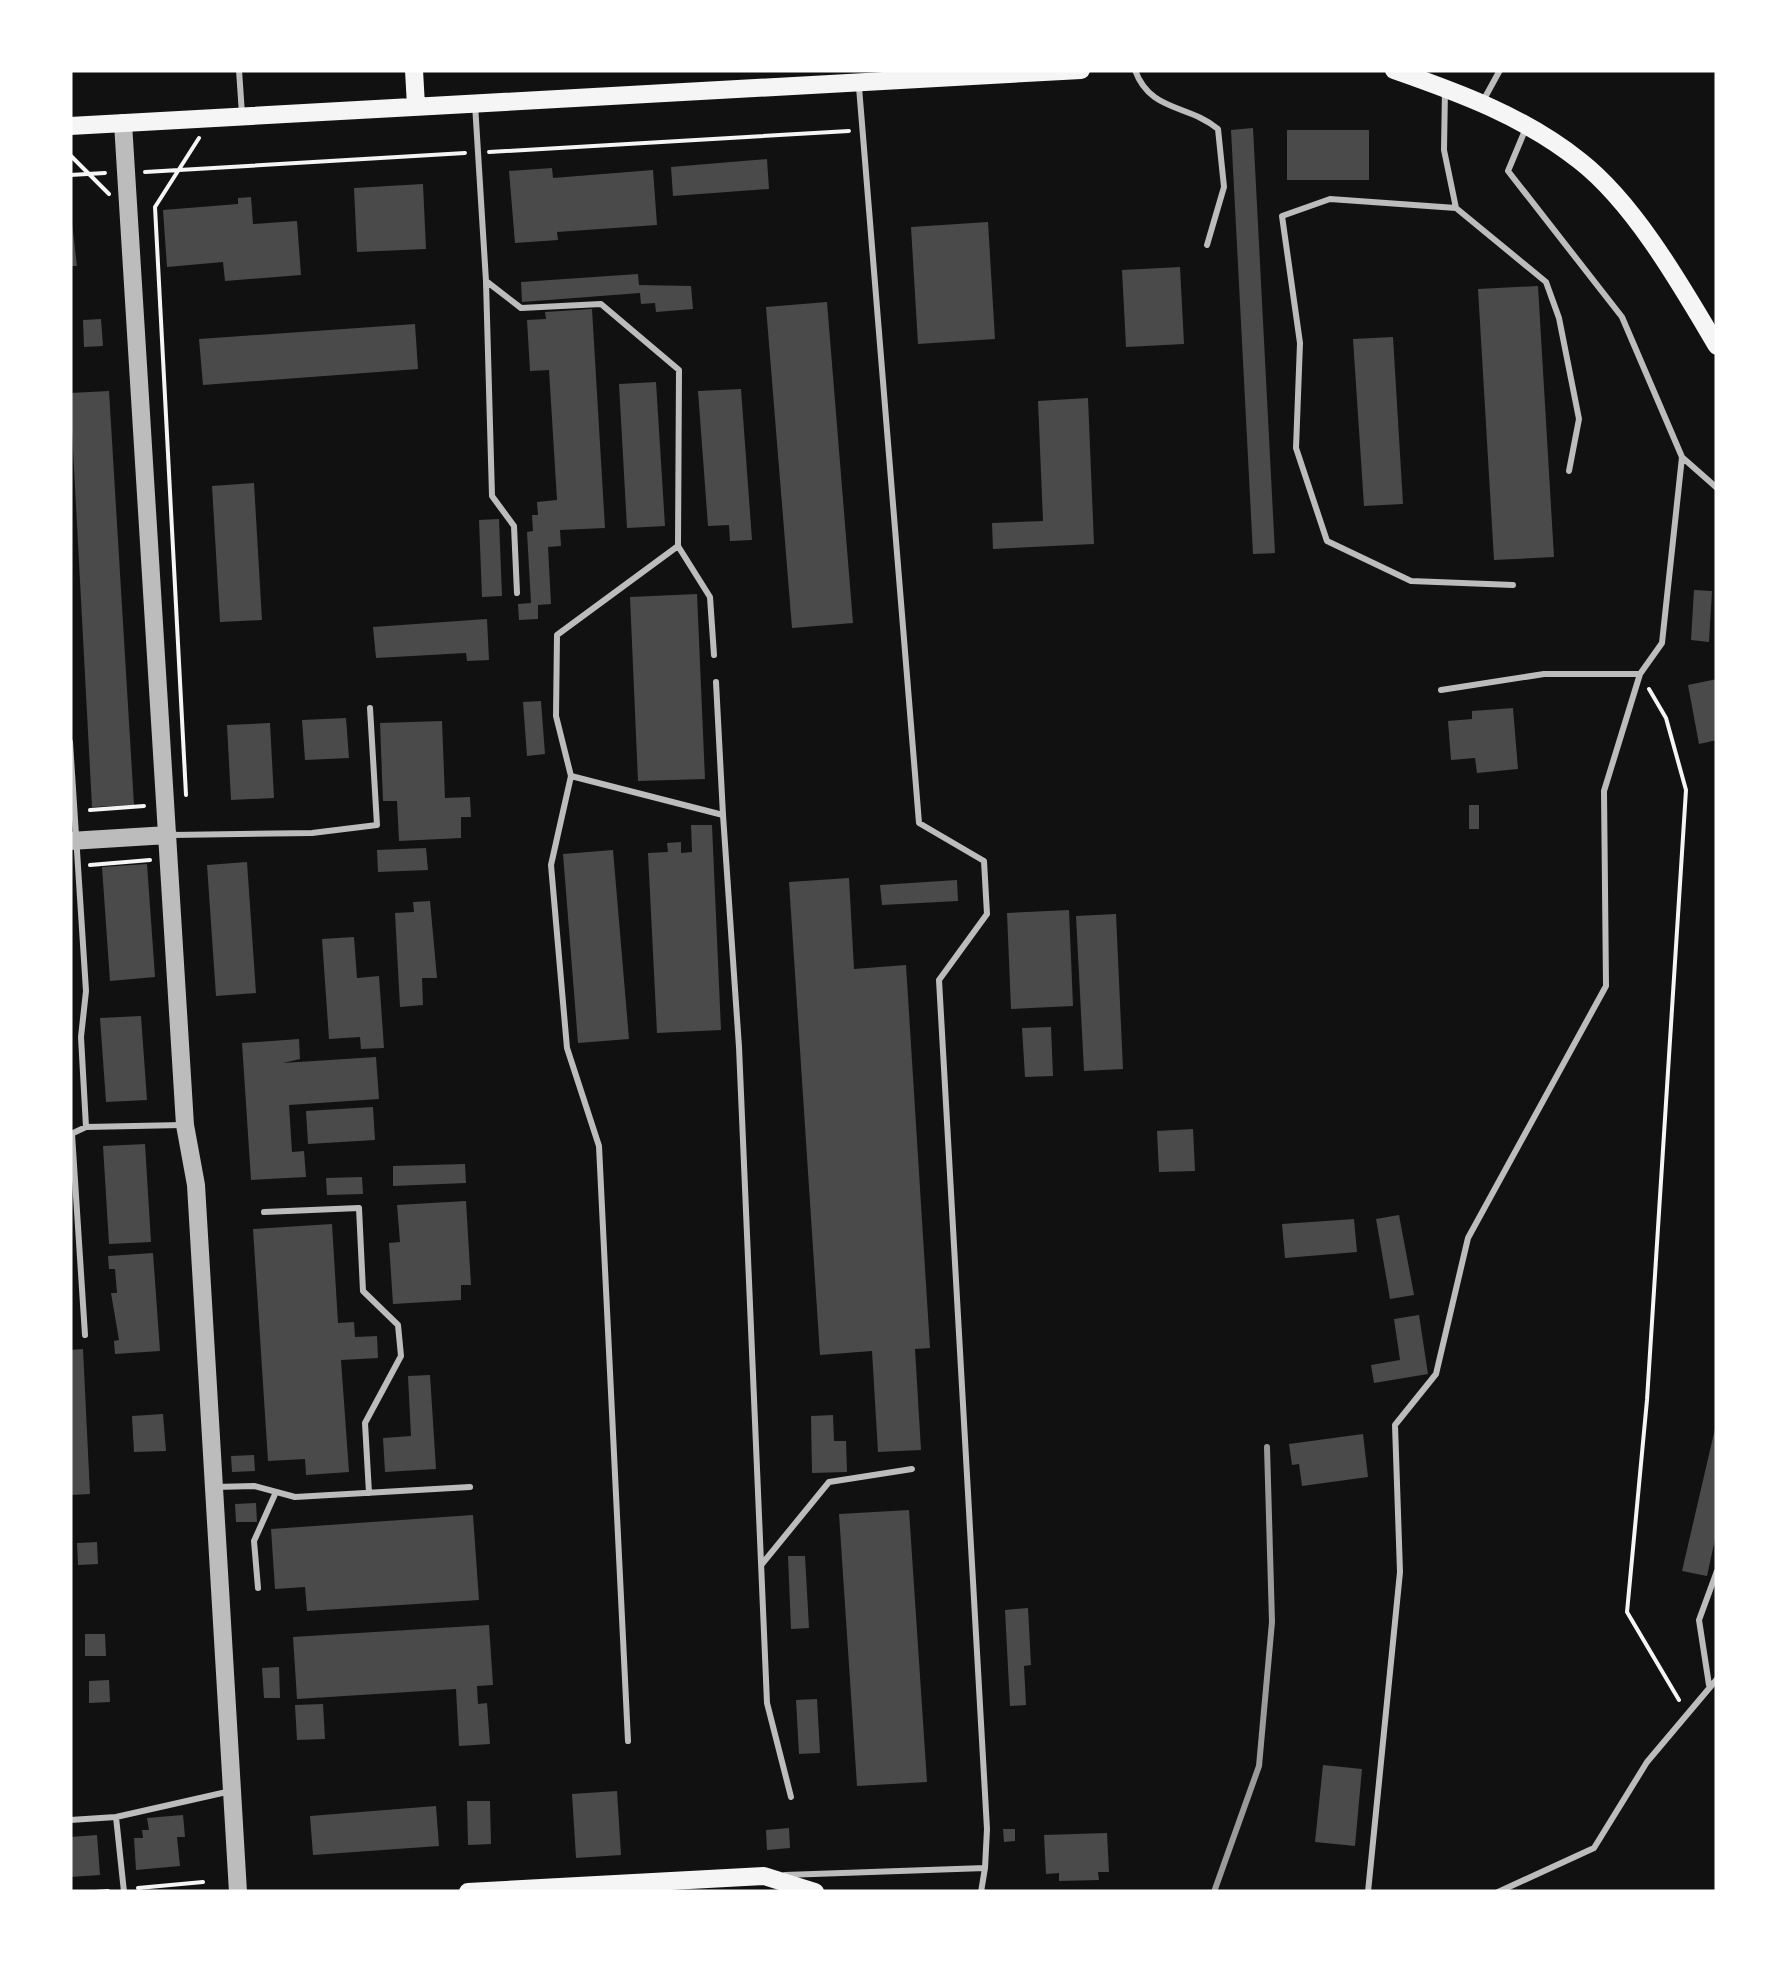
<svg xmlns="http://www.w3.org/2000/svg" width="1787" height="1962" font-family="'DejaVu Sans',sans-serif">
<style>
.building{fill:#4a4a4a}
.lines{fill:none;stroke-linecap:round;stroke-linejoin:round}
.path{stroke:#f5f5f5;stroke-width:4}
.service{stroke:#bcbcbc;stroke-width:6}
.tertiary{stroke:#bcbcbc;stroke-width:18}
.secondary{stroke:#f5f5f5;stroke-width:18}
.rail{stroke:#9a9a9a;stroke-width:6}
</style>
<rect width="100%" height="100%" fill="#111"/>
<path class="building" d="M1253,128L1275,553L1253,554L1231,130Z
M1287,130H1369V180H1287Z
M767,159L769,189L673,196L671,167Z
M552,168L553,178L653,170L657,225L557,232L558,240L515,243L509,171Z
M423,184L426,249L357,252L354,188Z
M251,197L253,224L297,221L301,275L225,281L223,262L167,267L163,210L238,204V198Z
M70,206L77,266H70Z
M988,222L995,339L918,344L911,227Z
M1180,267L1184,344L1126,347L1122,270Z
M638,274L639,285L691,286L693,309L656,312L655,303L641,304L640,293L522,302L521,282Z
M1538,286L1554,557L1494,560L1478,289Z
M827,302L853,623L792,628L766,307Z
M592,309L605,528L560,530L561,546L548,547L551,604L538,605V619L519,620L518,604L531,603L527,532L533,531L532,515H538L537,502L557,500L549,370L530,371L527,320L546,319L545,312Z
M101,319L103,346L84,347L83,320Z
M415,324L418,369L203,385L199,339Z
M1393,337L1403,504L1364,506L1353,339Z
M656,382L665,526L627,528L619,384Z
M741,389L752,540L730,541L729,525L708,526L698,391Z
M109,391L134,805L92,807L70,393Z
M1088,398L1094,544L993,549L992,523L1043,521L1038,401Z
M254,483L262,620L220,622L212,486Z
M499,519L502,596L482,597L479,520Z
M1694,590L1712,591L1709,642L1691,640Z
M697,594L705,779L638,781L630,597Z
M487,619L489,660L467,661L466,653L376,658L373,627Z
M1717,679V740L1699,744L1688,685Z
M541,701L545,754L527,756L523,702Z
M1513,708L1518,769L1477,773L1475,758L1451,760L1448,721L1472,719V711Z
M346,718L349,758L305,760L302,720Z
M442,721L445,798L470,797L471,817H461V838L399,841L397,801H383L380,723Z
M270,723L274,798L231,800L227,725Z
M1469,805H1479V829H1469Z
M691,825H712L721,1030L657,1033L648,853L668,852L667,843L681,842V853L692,852Z
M426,848L428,870L378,872L377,850Z
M613,850L629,1039L578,1043L563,854Z
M247,862L256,993L216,996L207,865Z
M147,864L155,977L110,981L102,867Z
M849,878L854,969L906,965L930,1348L915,1349L921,1450L878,1452L872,1351L820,1355L789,882Z
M957,880L958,901L882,905L880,885Z
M430,901L437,978H422L423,1005L400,1007L395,913L414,912L413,902Z
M1069,910L1073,1006L1011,1009L1007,913Z
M1116,914L1123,1069L1084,1071L1076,916Z
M354,937L357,978L379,976L384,1048L361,1049L360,1037L329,1039L322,939Z
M141,1016L147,1100L106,1102L100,1018Z
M1051,1027L1053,1076L1025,1077L1022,1028Z
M299,1039L300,1059L283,1063L376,1057L379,1099L289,1105L292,1152L304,1151L306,1177L251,1180L242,1043Z
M373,1107L375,1140L308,1144L306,1111Z
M1193,1129L1195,1171L1159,1172L1157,1131Z
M145,1144L151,1242L109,1244L103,1146Z
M465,1164L466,1183L393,1186V1166Z
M362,1177L363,1194L327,1195L326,1178Z
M466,1201L471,1285H461V1300L393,1304L389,1243L400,1242L397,1205Z
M1399,1215L1414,1295L1390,1299L1376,1219Z
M1354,1219L1357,1252L1285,1258L1282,1224Z
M332,1224L338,1323L354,1322L355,1337L377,1336L378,1358L341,1360L349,1472L306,1475L305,1459L268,1461L253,1229Z
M153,1253L160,1351L115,1354L114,1341L119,1340L111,1293H117L115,1269H109L108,1256Z
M1419,1315L1428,1374L1374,1383L1371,1365L1400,1360L1394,1319Z
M83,1349L90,1494L70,1495V1350Z
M430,1375L436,1469L385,1472L383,1438L411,1436L408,1376Z
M163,1414L166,1451L134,1452L132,1416Z
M833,1415L834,1441H846L847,1472L812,1473L811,1416Z
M1717,1420V1530L1707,1576L1682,1571Z
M1363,1434L1368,1477L1302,1486L1299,1464L1292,1465L1289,1444Z
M254,1455L255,1471L232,1472L231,1456Z
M256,1503L257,1522H236L235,1504Z
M909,1510L927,1782L857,1786L839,1514Z
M473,1515L479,1600L307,1611L305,1587L275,1589L271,1529Z
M97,1542L98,1564L78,1565L77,1543Z
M788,1556H805L809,1628L791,1629Z
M1028,1608L1031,1665L1024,1666L1026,1705L1010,1706L1005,1610Z
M489,1625L493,1685L477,1686L478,1704L487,1703L490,1744L459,1746L456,1689L297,1699L293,1637Z
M85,1634H105L106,1656H85Z
M279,1667L280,1698H264L262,1668Z
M109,1680L110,1702L89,1703V1681Z
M817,1699L820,1753L799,1754L796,1700Z
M323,1704L325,1739L297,1740L295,1705Z
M1323,1765L1362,1769L1355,1846L1315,1842Z
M617,1791L621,1855L576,1858L572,1794Z
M467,1801H490L491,1844L468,1845Z
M436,1806L439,1846L313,1855L310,1816Z
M183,1815L185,1837H177L180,1866L136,1870L134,1838H143L142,1830H149L147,1818Z
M789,1828L790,1848L767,1850L766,1830Z
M1003,1829H1015V1841L1004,1842Z
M1107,1833L1109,1872H1098L1099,1880L1059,1881V1873L1046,1874L1044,1835Z
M97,1835L100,1875L70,1877V1837Z"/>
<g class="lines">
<path class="path" d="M489,152L849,131
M70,155L109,194
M145,172L465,153
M70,175L105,173
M1649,689L1666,718L1686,790L1647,1400L1627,1612L1679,1700
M186,795L155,207L199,138
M90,810L144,806
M90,865L150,860
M138,1888L203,1882
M96,1892L108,1891"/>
<path class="service" d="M239,70L242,114
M1135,70C1150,112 1188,104 1218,129L1224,187L1207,245
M859,87L919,823L984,861L987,914L939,980L987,1829L985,1868
M1445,89L1444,150L1456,208L1546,282L1559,318L1579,419L1569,471
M1483,101L1500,70
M475,104L486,281L521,308L601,304L679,370L678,546L557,635L556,716L571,776L551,865L567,1048L599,1146L628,1741
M1456,208L1330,199L1282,216L1300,343L1296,448L1327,541L1411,581L1513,585
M486,282L492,496L514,526L517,593
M1683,458L1717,488
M678,546L710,597L714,655
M716,682L723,815
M1441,690L1544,674H1640
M70,742L86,991L81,1037L86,1127
M571,776L723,815L739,1047L767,1703L791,1797
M172,835L312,833L377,825L370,708
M71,1134L86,1127L182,1125
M72,1134L85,1335
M264,1212L359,1208L363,1291L398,1325L401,1356L365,1423L369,1493
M215,1487L254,1486L295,1497L470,1487
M762,1564L829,1482L912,1469
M258,1588L254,1541L276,1492
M1709,1685L1699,1620L1717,1571
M116,1817L124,1892
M70,1820L116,1817L231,1791
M785,1875L985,1868L981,1892
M1368,1892L1400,1572L1395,1425L1436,1374L1468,1238L1606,986L1604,791L1640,674L1662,643L1682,457L1622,317L1508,171L1526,128
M1498,1892L1594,1848L1647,1762L1717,1679"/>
<path class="tertiary" d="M123,123L185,1125L196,1185L238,1892
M70,841L168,835"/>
<path class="secondary" d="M414,70L416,106
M1394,70C1460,93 1525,117 1580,161C1635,204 1682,287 1717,346
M70,126L1081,70
M468,1892L764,1876L815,1892"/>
<path class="rail" d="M1214,1892L1259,1766L1272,1622L1267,1447"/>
</g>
<rect width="1787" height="1962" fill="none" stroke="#ffffff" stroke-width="145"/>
</svg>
